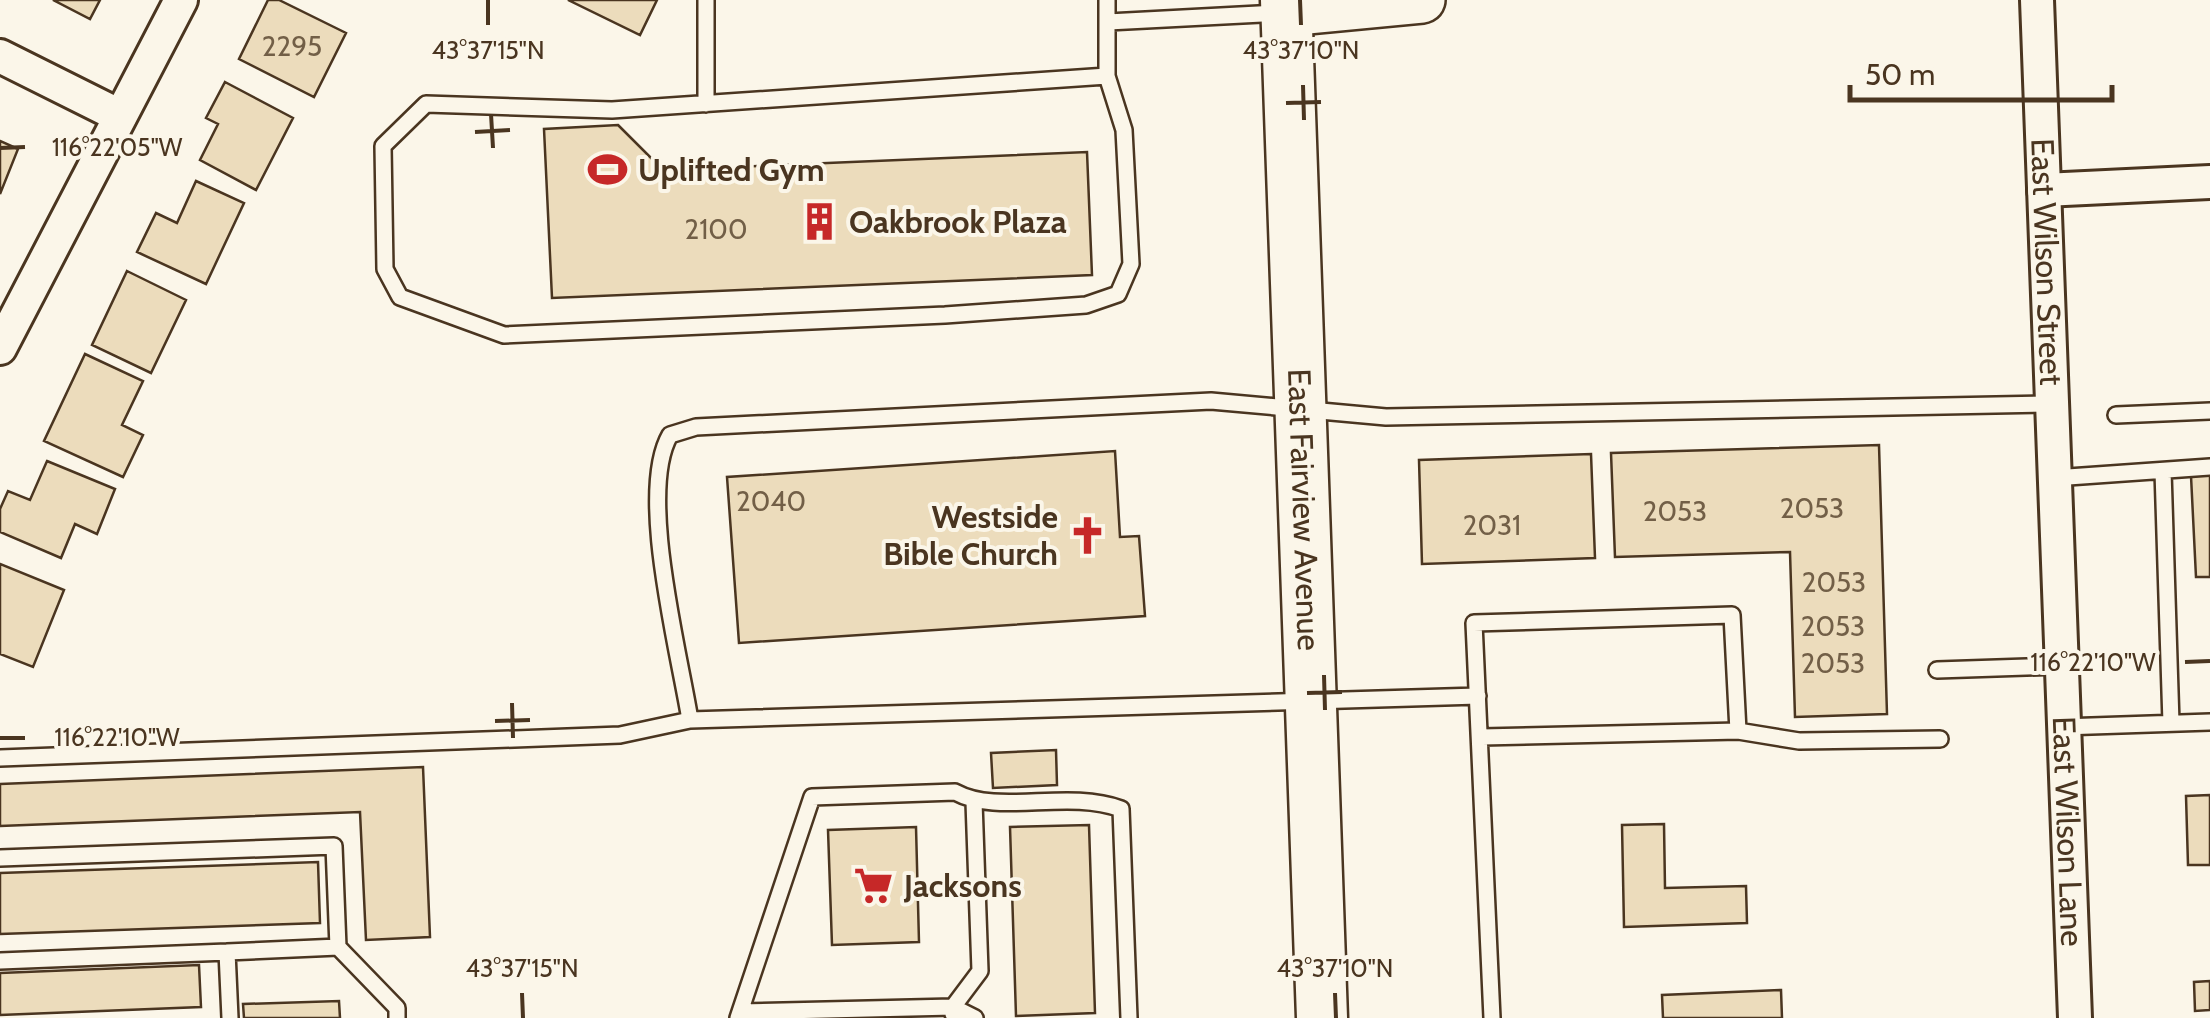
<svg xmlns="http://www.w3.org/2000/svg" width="2210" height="1018" font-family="Cabin,sans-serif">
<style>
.building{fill:#ecdcbc;stroke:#4a3520;stroke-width:2.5}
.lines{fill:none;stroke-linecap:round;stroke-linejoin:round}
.lane-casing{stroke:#4a3520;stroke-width:20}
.street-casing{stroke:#4a3520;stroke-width:38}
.secondary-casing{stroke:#4a3520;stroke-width:50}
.primary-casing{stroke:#4a3520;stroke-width:55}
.lane{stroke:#fbf6e9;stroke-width:15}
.street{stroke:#fbf6e9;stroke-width:32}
.secondary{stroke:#fbf6e9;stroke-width:45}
.primary{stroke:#fbf6e9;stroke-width:50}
.ticks{fill:none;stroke:#4a3520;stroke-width:4}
.labels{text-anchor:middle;stroke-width:8;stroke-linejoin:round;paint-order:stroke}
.number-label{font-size:28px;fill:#725f47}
.poi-label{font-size:32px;font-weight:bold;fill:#4a3520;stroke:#fbf6e9;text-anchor:start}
.street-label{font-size:32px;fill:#4a3520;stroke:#fbf6e9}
.ticks-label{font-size:25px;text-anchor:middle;fill:#4a3520;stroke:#fbf6e9;stroke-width:8;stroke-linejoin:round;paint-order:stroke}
</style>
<rect width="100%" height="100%" fill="#fbf6e9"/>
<path class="building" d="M53,0H100L90,19Z
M268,0H279L346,33L314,97L239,59Z
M568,0H657L640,35Z
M225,82L293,118L256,190L200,160L218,124L206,118Z
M618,125L663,170L1087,152L1092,275L552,298L544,129Z
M0,141L18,149L0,194Z
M196,181L244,203L206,284L137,252L156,213L177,223Z
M127,271L186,300L151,373L92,345Z
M85,354L143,381L122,425L143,435L123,477L44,441Z
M1879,445L1887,714L1795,717L1790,552L1615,557L1611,453Z
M1115,451L1120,537L1139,536L1145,616L739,643L727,477Z
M1591,454L1595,558L1422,564L1419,460Z
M47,461L115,489L97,534L75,524L61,558L0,532V509L8,491L30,500Z
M2210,475V577H2196L2191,476Z
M0,564L64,590L33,667L0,654Z
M1056,750L1057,785L993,788L991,753Z
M423,767L430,937L366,940L360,812L0,826V784Z
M2210,795V865H2188L2186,796Z
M1664,824L1665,888L1746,886L1747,923L1624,927L1622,825Z
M1089,825L1095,1013L1016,1016L1010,827Z
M916,827L919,942L832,945L828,830Z
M318,862L320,923L0,934V873Z
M199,965L201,1007L0,1015V973Z
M2210,981V1010L2195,1011L2194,982Z
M1781,990L1782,1018H1663L1662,995Z
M339,1001L340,1018H244L243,1004Z"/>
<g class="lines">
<defs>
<path id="lane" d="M1107,0V76L1124,130L1131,264L1118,294L1086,305L945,315L504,335L400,297L385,269L383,146L426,104L612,110L1107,76
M1108,22L1279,13
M706,104V0
M2116,415L2210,411
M2163,471L2171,723
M2054,478L2210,467
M1937,670L2059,666
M690,720C679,651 637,492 670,435L696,427L1211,401L1386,417L2051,404
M2062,727L2210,722
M1738,731L1799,741L1940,739
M1482,737L1738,731L1732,615L1474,623L1492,1018
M0,758L620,735L690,720L1478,696
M0,858L334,846L338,947L397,1008V1018
M227,952L338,947
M0,961L227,952L230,1018
M740,1012L953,1007L975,1018
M953,1014V1007L980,971L974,802
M738,1018L812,797L955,792C999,816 1066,789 1121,809L1129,1018"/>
<g id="street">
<path id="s1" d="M2037,0L2075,1018"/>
<path d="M0,56L120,116"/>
<path d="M2044,190L2210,182"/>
<path d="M0,348L181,0"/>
</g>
<path id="secondary" d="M1286,13L1422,0"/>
<g id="primary">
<path id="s2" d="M1286,0L1322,1018"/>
</g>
</defs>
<use href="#lane" class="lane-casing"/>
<use href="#street" class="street-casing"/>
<use href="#secondary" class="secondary-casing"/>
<use href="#primary" class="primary-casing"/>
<use href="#lane" class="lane"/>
<use href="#street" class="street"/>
<use href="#secondary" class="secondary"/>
<use href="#primary" class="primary"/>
</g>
<path class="ticks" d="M488,0V25M1300,0L1301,25M1303,85L1304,120M1286,103L1321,102M491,114L493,148M475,132L510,130M0,148L25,147M2185,662L2210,661M1324,675L1325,710M1307,693L1342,692M512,703L513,738M495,721L530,720M0,738H25M522,993L523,1018M1335,993L1336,1018"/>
<defs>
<symbol id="stadium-bare" viewBox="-9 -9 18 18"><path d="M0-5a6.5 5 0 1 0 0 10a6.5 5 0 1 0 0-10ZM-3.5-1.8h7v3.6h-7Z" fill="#c62828" stroke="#fbf6e9" stroke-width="2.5" paint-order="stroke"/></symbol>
<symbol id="building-bare" viewBox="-9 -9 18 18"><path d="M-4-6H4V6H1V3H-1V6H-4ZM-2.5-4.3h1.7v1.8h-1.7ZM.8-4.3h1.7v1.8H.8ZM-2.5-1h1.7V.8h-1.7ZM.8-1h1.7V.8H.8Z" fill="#c62828" stroke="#fbf6e9" stroke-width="2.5" paint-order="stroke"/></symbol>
<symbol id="church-bare" viewBox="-9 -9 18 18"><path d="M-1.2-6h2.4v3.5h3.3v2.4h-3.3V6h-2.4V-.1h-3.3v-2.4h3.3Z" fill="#c62828" stroke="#fbf6e9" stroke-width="2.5" paint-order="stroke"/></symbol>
<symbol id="supermarket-bare" viewBox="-9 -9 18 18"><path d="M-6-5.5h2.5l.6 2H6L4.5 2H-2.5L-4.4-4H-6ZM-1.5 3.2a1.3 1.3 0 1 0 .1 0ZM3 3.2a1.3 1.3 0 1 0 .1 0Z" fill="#c62828" stroke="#fbf6e9" stroke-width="2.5" paint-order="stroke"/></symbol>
</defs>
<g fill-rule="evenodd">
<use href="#stadium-bare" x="580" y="142" width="55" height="55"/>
<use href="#building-bare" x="792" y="194" width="55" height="55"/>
<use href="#church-bare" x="1060" y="508" width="55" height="55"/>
<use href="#supermarket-bare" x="846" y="858" width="55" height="55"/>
</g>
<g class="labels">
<g class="number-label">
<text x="292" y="56">2295</text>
<text x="716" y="239">2100</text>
<text x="771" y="511">2040</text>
<text x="1812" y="518">2053</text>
<text x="1675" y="521">2053</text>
<text x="1492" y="535">2031</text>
<text x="1834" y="592">2053</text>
<text x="1833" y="636">2053</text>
<text x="1833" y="673">2053</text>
</g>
<g class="poi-label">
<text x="638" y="181">Uplifted Gym</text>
<text x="849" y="233">Oakbrook Plaza</text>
<text x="1058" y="528" text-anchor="end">Westside<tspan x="1058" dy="37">Bible Church</tspan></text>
<text x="904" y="897">Jacksons</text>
</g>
<g class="street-label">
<text dy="11" stroke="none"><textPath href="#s1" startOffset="262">East Wilson Street</textPath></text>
<text dy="11" stroke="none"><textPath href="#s2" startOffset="510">East Fairview Avenue</textPath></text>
<text dy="11" stroke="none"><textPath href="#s1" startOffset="832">East Wilson Lane</textPath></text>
</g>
</g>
<g class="ticks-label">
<text x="488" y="59">43°37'15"N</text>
<text x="1301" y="59">43°37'10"N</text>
<text x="117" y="156">116°22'05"W</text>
<text x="2093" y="671">116°22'10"W</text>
<text x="117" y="746">116°22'10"W</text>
<text x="522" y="977">43°37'15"N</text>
<text x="1335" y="977">43°37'10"N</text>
</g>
<path d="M1850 85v15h262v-15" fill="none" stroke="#4a3520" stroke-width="5"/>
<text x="1865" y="85" font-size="30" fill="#4a3520" stroke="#fbf6e9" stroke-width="8" paint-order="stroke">50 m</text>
</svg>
